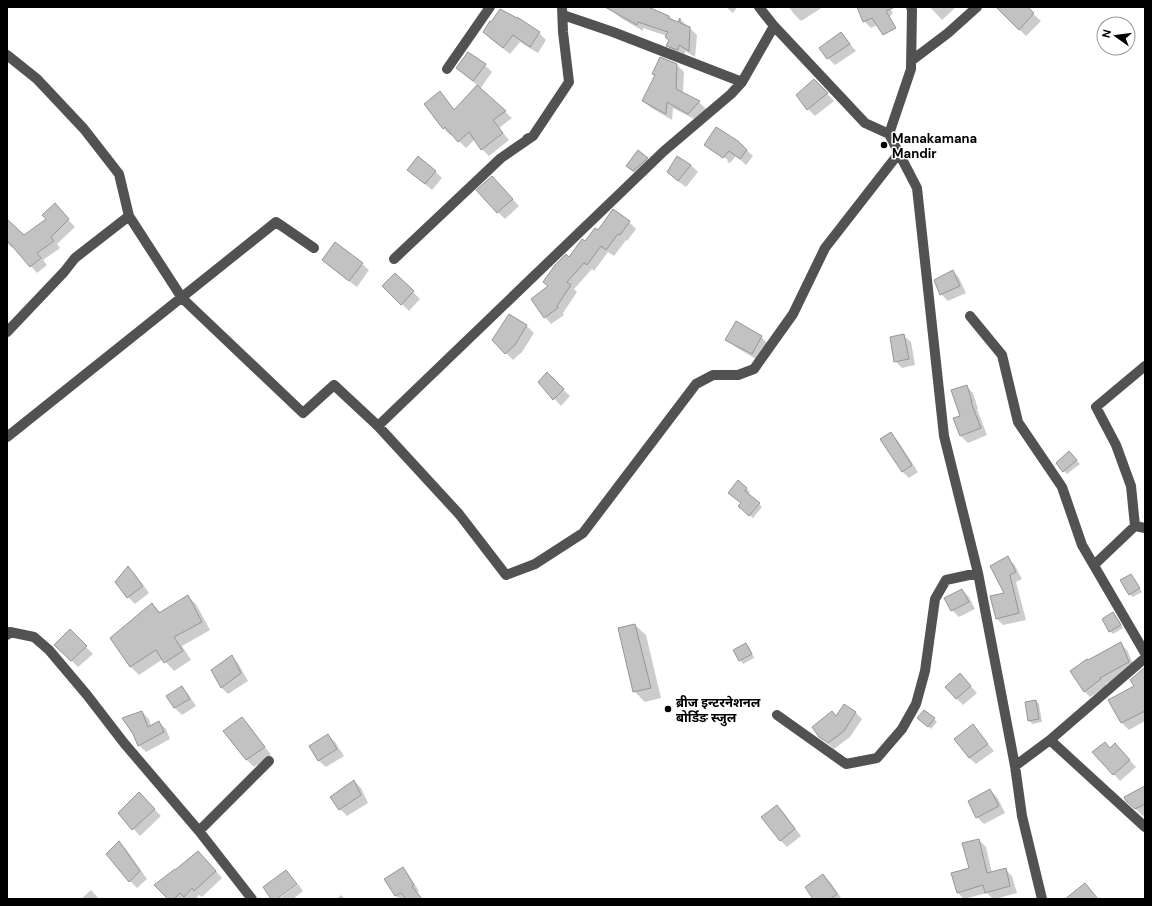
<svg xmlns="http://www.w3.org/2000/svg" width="1152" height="906" font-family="'DM Sans','Noto Sans Devanagari',sans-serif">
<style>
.shadow{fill:#0003}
.building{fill:#c2c2c2;stroke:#969696}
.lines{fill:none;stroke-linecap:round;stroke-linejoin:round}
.minor{stroke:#525252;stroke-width:10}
.poi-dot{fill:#000;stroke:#fff;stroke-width:1.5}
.labels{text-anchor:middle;stroke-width:3;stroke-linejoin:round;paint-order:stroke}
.poi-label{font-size:13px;font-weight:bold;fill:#000;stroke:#fff;text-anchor:start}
</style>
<rect width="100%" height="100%" fill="#fff"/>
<path class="shadow" d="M617,7L669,16L674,21L679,23L680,19L697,35L695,57L685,51V56L674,52L667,45L670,41L667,36L643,28V31L621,18L614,12Z
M726,7H737L733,13Z
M789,7H823L801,21L794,14Z
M858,7H889L893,13L881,26L879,24L871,28L864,21Z
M930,7H956L942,20Z
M997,7H1026L1041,21L1026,36Z
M518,19L539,33L546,40L538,53L520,42L510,54L491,39L484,32Z
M841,33L856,51L835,65L828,58Z
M485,65L492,72L480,89L512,118L499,128L509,140L489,156L482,149L475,139L466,148L452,134L450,135L444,129L425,104L440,92L455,110L478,86L465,74Z
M677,65L684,72L683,93L699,102L706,109L696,120L673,108L672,120L650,107L643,100Z
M821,87L834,101L815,116L808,109Z
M738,142L753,156L746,165L736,156L730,163L727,162L728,160L711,149V151L706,145Z
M678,157L691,165L698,172L686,187L675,179Z
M647,159L654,165L634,173L628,166Z
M408,170L435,171L442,178L432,190Z
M499,184L519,206L505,219L498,212Z
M61,212L75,227L57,244L60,248L43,260L47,265L37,273L13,246L12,248L7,243V220L24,237L48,219Z
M629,222L636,229L627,241L626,240L614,256L608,252L594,271L592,269L574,289L577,292L563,313L564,315L551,324L545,317L549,287L544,282L598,231Z
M323,260L362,264L369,270L357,287L330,267Z
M953,271L959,278L966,293L948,301L941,294Z
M395,274L420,299L409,311L383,286Z
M509,315L527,326L534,333L522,352L513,360L506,353Z
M904,336L911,342L915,365L902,368L895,361Z
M761,337L768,344L759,361L734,346L727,340Z
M547,374L570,396L561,406L539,382Z
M966,386L973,393L978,409H977L987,435L968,443L961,436V416Z
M891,434L898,441L918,472L909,478L902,471Z
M1072,455L1080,464L1067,474L1057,463Z
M747,489L750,492L748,494L762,507L753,518L742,509V503L732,496Z
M1007,558L1014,564L1022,579L1016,582L1026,620L1003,625L996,618L1005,594Z
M128,568L135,574L149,593L135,604L128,597Z
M1134,578L1142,592L1133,597L1130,594Z
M962,590L969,597L975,609L959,617L952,610Z
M187,596L196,604L210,630L182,646L191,660L174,671L163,659L139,675L130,666L152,604L161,613Z
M1113,613L1116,616L1123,628L1113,634L1110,631Z
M635,625L646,635L661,698L645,702L634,691Z
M70,631L93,654L78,667L56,645Z
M746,644L749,647L754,658L743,664L740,660Z
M1121,644L1127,650L1135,669L1106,684L1107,686L1090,697L1084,691L1088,661Z
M231,656L238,663L248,681L228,694L221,687Z
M1145,673V721L1129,730L1122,723L1110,700L1135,686Z
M967,682L977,693L963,705L956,698Z
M181,687L188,694L196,706L182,715L175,708L168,697Z
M1036,701L1039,704L1042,722L1032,724L1029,720Z
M142,712L149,719L151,726L159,722L166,729L170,739L146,752L139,745Z
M856,713L862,719L850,737L834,749L826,742L819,736L837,717Z
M242,718L249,725L271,755L254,767L247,760L224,731Z
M934,719L937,722L931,729L922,721Z
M973,726L979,733L994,751L976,764L969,758Z
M328,735L335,742L344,756L326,767L319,761L310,747Z
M1110,749L1121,751L1136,767L1120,781L1094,752Z
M354,781L361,788L368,803L347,816L340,809L332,797Z
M1145,787V815L1143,816L1130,803Z
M990,790L997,797L1005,813L984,824L977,817Z
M139,793L161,816L140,836L119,813Z
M777,806L784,813L801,836L787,847L780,840Z
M979,840L986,847L992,873L1005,869L1012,876L1017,893L995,899H993L987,893L964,899L958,893L970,869Z
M119,842L126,849L147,879L137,888L130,881Z
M205,859L222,878L202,897L199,895L195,899H169Z
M403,868L408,874L419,891L417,892L422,899H399L396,896Z
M823,875L830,882L842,899H814Z
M298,884L303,891L293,899H279Z
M91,890L99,899H81Z
M341,895L345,899H337Z"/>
<path class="building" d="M605,7H648L669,16L668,18L678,22L680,18V23L690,27L689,51L679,45L678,50L666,46L669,40L665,37L668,32L638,22L637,25Z
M857,7H895L886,11L896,28L883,35L872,18L863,22Z
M996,7H1028L1034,13L1019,30Z
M500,9L517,18V17L540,32L530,47L513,35L503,48L483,32L490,21L491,22Z
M841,32L850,44L827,59L819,48Z
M468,52L486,64L473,81L456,68Z
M660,57L677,64L676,89L700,101L688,114L667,102L666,114L642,101L655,75L652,74Z
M814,79L828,93L807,110L796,95Z
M477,85L506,111L493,120L503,133L481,150L469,132L458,142L445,127L443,129L424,104L440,91L454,110Z
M716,127L738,141L747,150L740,159L729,151L723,158L704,145Z
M638,150L648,158L633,171L626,166Z
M418,156L436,171L425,184L407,170Z
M677,156L691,165L678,181L667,172Z
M492,176L513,199L497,213L476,190Z
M55,203L69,219L51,237L54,241L37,253L41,258L30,267L7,240V219L24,235L46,219L42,215Z
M613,209L630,221L620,235L618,234L606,250L601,246L587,265L584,263L567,282L571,285L557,306L558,308L544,318L531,299L548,286L543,282L555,265L566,254L569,257L582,239L585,241L595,228L598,230Z
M335,242L363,263L349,281L322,260Z
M953,270L960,286L940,295L934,280Z
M395,273L414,291L401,305L382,286Z
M509,314L527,325L515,345L505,354L492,340Z
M736,321L762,336L752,354L725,340Z
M904,334L909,359L894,362L890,337Z
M547,372L564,389L553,400L538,382Z
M967,385L972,402H971L981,428L960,436L953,418L960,416L951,390Z
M891,432L912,465L902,472L880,439Z
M1069,451L1077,460L1063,472L1056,463Z
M738,480L747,488L745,491L760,503L749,516L738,506L741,503L728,493Z
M1008,556L1016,572L1010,575L1019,613L996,619L990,596L1004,593L990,566Z
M128,566L143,586L127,598L115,582Z
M1131,574L1140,588L1129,595L1120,580Z
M962,589L969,602L951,611L944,598Z
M188,595L202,622L174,637L183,651L164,663L156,650L130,667L110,638L152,603L159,613Z
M1113,612L1121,625L1109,632L1102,619Z
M635,624L651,688L633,692L618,628Z
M70,629L87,646L71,661L54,645Z
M1121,642L1129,662L1100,678L1101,679L1084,692L1070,671L1087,659L1088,660Z
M746,643L752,654L739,661L733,650Z
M232,655L241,673L221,688L211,670Z
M1145,667V711L1121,723L1108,700L1134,686L1130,680Z
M960,673L971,686L956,699L945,687Z
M182,686L190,699L174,708L166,696Z
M1036,700L1039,719L1028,721L1025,702Z
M844,704L856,712L844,731L828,743L819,737L812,727L832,711L836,716Z
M924,710L935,718L928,727L917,718Z
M142,711L148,727L159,721L164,732L138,746L133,734L122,718Z
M242,717L265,747L246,760L223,731Z
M973,724L988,744L969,758L954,739Z
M328,734L337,749L318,761L309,746Z
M1105,742L1110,748L1115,743L1130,760L1113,775L1092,752Z
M354,780L361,795L339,810L330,797Z
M1145,786V804L1135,809L1126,801L1124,797Z
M990,789L999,806L976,818L968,801Z
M139,792L155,809L132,830L118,813Z
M777,805L795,829L780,841L761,817Z
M979,839L987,873L1006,868L1010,886L985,893L983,885L957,893L951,873L969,868L962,843Z
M119,841L140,871L129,882L106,854Z
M198,851L216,871L194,891L192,888L184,897L180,893L174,899H168L154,885L175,869V870Z
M403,867L414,885L412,886L422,899H406L401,893L395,896L384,879Z
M286,870L297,884L277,899H271L263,887Z
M823,874L837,894L830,899H813L805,887Z
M1085,883L1098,899H1065Z"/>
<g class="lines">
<path class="minor" d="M759,7L774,26L865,123L889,134
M911,7L912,10L911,69L889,134L917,188L944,436L978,573L1015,766L1022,816L1042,899
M563,15L613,32L742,82L774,26
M7,55L37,79L84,129L119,174L129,216L182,298L303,413L334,385L378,426L459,514L506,575L535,564L583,533L696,384L713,375H738L754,369L793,314L825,248L899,153
M911,61L948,33L977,7
M447,69L490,7
M527,139L533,136L569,82L563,32L562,7
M394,259L501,158L533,136
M970,316L1002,355L1018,422L1062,487L1082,545L1145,653
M7,332L64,272L75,258L129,216
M378,426L664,151L731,94L742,82
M7,437L276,222L314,248
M1135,526L1145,528
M1094,565L1135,526L1131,486L1116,445L1096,407L1145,366
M7,635L10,632L34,637L49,650L87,695L124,743L199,831L252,899
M777,715L846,764L877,758L902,729L916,704L925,671L935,599L946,580L978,573
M1050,740L1145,827
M1015,766L1050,740L1145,658
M199,831L269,761"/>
</g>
<g class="poi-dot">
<circle cx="884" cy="145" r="4"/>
<circle cx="668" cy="709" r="4"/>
</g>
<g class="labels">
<g class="poi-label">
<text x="892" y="143">Manakamana<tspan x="892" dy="15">Mandir</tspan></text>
<text x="676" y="707">ब्रीज इन्टरनेशनल<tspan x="676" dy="15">बोर्डिङ स्जुल</tspan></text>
</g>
</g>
<rect width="1152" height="906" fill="none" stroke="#000000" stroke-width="16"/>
<g transform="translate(1116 36) rotate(284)"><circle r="19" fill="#ffffff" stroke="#999999"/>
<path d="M0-3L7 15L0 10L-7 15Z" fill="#000000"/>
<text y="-6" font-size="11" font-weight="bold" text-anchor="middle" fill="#000000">N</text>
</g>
</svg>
